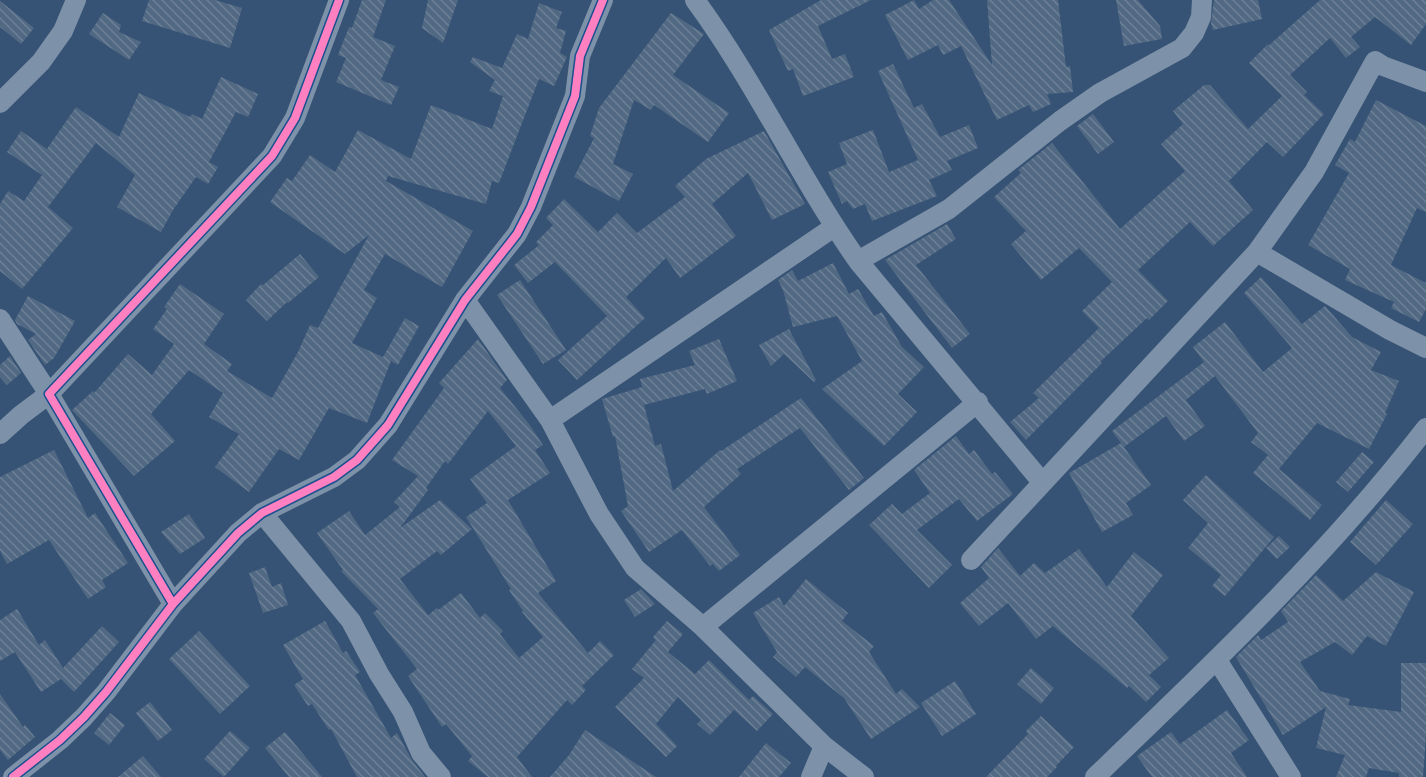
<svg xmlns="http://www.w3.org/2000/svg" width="1426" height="777" font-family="'Nunito Sans',sans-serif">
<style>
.building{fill:url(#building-back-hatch);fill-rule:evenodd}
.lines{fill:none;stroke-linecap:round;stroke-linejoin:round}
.minor{stroke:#7d92a8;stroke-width:20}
.cycleway-casing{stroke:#1b4f8f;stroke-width:11}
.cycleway{stroke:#ff80c0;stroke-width:8}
</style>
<defs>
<pattern id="building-back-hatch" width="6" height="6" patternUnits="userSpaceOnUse" patternTransform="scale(1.5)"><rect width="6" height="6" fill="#526984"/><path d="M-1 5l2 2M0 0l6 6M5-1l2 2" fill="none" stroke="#6c8096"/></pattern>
</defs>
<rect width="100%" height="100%" fill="#365274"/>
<path class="building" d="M149,0H215L242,8L230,48L142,21Z
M362,0H386L373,37L395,46L381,80L399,87L391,105L336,82L346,58L338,55L349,27L352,28Z
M428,0H458L443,43L422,28Z
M821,0H871L818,26L832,59L845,54L854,77L803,96L793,69L788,71L769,30Z
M914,0L919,9L933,0H949L992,65L987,0H1058L1066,67L1070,66L1073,92L1047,94L1051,104L1033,112L1029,105L997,120L961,46L943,55L938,45L908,60L885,15Z
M1116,0H1138L1160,26L1162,39L1124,46Z
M1214,0H1258L1262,19L1213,30L1211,23Z
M1320,0H1426V24L1411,45L1375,17L1351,37L1360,47L1346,58L1330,38L1290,75L1307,92L1304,95L1324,114L1283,157L1267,142L1229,181L1253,210L1213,246L1190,222L1138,270L1168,301L1149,320L1147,318L1100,362L1102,363L1026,440L1010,422L1039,398L1033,393L1099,328L1082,311L1112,282L1079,248L1041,280L1011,244L1026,231L994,197L1021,173L1018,170L1052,143L1120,229L1185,171L1161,144L1183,124L1173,111L1204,85H1210L1248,129L1282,96L1249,63L1268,44V46Z
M0,1L34,28L21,44L0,27Z
M539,3L562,12L556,28L566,31L560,53L567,57L554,86L539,79L499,183L492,181L486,204L388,176L386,181L473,231L442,287L385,254L364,290L377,298L352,343L383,357L405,318L419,326L398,365L391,361L367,423L329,408L299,460L279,449L249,492L215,467L239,434L209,417L223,393L189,370L151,414L175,441L134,476L72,410L93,391L94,393L128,354L152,375L174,344L153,329L167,309L164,307L180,284L224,314L204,344L232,364L227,371L272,398L298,352L310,325L318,328L369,235L345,254L270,202L287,178L292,181L310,155L335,172L358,130L411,159L431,105L492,129L503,96L489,91L495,80L470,62L473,57L502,68L517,34L528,39Z
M103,13L121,25L119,32L141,42L129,60L89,34Z
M671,13L704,34L673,75L729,113L708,142L654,105L651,110L634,100L613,164L633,174L619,201L574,177L594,138L590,136L599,108Z
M893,64L914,108L922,104L940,137L969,125L978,148L947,161L952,170L929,180L937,196L872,221L865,204L853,209L847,201L842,204L828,172L847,164L839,143L873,130L889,172L918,160L878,71Z
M221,77L258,94L248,117L236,112L209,162L218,167L208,184L196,177L173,210L161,232L117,207L135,175L96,143L48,207L73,228L22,289L0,271V204L8,191L24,201L42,175L7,152L21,131L47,149L76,107L119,137L139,93L190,117L192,114L202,119Z
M1376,100L1426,126V212L1417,208L1391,265L1426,283V309L1419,322L1391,308L1394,302L1345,280L1350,269L1308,245L1349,173L1335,165L1350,139L1355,142Z
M1093,114L1114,142L1098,154L1077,126Z
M764,131L805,204L772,220L748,173L712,204L736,236L680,278L666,258L626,297L645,318L577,380L558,360L607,316L555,262L528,283L514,265L539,245L536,242L553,225L546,218L564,199L598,232L617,213L637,233L685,197L675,186L706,159Z
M947,224L956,239L916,265L970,334L952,348L885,260Z
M300,254L319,277L288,303L287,302L267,321L246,300L261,284L263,285Z
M833,263L849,294L858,289L874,316L882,312L902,347L924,367L898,394L917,412L884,446L822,389L862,361L837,316L793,327L783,290L778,280L792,270L798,281Z
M1261,277L1302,324L1325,306L1352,337L1381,352L1371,370L1399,381L1385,413L1387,414L1369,449L1317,423L1279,469L1322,505L1310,520L1253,473L1268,455L1251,442L1258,433L1215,376L1186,400L1205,426L1184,441L1166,416L1124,447L1151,485L1126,503L1133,515L1102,532L1069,473L1121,443L1112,431L1204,362L1193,347L1225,322L1263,372L1292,348L1244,293Z
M520,280L566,350L543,364L497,295Z
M28,296L75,321L54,358L45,365L28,340L36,334L17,324L15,320Z
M789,329L816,380L814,382L784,354L771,366L759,345Z
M478,339L507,380L500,388L529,424L543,445L535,450L550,473L508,500L556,581L538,593L588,653L600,641L614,655L582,686L586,690L572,705L567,700L517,757L532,777H488L468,761L472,756L446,724L442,727L408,676L417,669L373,613L378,609L341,571L343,570L317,533L349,511L365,535L400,507L394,502L418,476L392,460L444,388L439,383ZM488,411L516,446L470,479L487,503L466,517L511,589L509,590L523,611L522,612L543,637L519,658L500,634L503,631L485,613L480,618L461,593L438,610L437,608L428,615L400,579L437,551L441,555L472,529L440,500L400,528L428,490L426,488L445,461L448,464Z
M719,339L737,381L707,394L705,389L644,405L655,446L661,444L673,491L720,450L721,451L801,398L864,478L849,490L800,428L737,469L741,474L704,507L740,555L719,571L713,564L710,566L682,530L649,552L621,511L628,506L615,436L613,437L602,399L642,387L640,379L695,365L689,351Z
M10,356L21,373L7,385L0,377V365Z
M956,436L969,454L974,450L992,474L995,472L1013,494L977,521L959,499L917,530L952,565L929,588L869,525L892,504L902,514L930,493L914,470Z
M54,450L88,518L95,513L128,563L102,580L106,587L88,599L49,540L7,564L0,551V477Z
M1362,452L1374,462L1348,492L1336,482Z
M1206,475L1274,537L1225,596L1212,586L1221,575L1188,548L1208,523L1183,500Z
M1386,500L1413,524L1376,565L1350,542Z
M189,514L205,538L180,554L161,532Z
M1279,536L1290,547L1277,559L1266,548Z
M998,548L1020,576L1034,563L1045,573L1079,549L1107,587L1134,552L1163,575L1131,616L1169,658L1149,675L1161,687L1146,702L1129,686L1127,688L1053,626L1036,639L1008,603L979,626L960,603L989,578L981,567Z
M265,567L272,587L281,583L288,605L263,613L249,573Z
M1376,572L1414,592L1386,646L1367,636L1352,655L1335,642L1300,662L1320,691L1350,699L1348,705L1401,712V663H1426V736L1423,777H1399V773L1369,768L1366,777H1336L1345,755L1316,748L1326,707L1283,735L1236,657L1258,635L1261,640L1288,622L1281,611L1316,575L1343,601Z
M806,579L848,613L842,621L874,646L869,652L896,694L902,689L920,707L871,739L844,698L805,667L796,677L773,657L777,652L753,613L779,597L784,606Z
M641,589L655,604L635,617L624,600Z
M17,609L39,645L45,640L63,668L102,626L119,642L74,692L61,679L41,692L15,652L0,661V620Z
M325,621L343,653L346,651L360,672L355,675L391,738L397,733L412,760L425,777H357L331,729L329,730L312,704L308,706L294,685L303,679L283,645Z
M667,621L683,634L668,652L695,674L709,660L749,700L753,696L773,714L757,731L734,710L710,735L697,724L701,720L678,697L656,724L677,746L666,757L615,707L644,678L632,669L656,640L653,637Z
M199,631L250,686L220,714L169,659Z
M1031,668L1054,688L1041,704L1017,684Z
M955,681L976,714L942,736L921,703Z
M0,694L23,727L25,725L35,737L8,760L0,750Z
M150,702L172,730L158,741L136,713Z
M1227,710L1249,740L1231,753L1247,777H1152L1137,756L1171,732L1180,744Z
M110,713L125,725L109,745L94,733Z
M1041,716L1074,747L1056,766L1057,767L1047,777H986L1028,734L1026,731Z
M585,730L656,777H550L569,755Z
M230,731L250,748L224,777L204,759Z
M285,732L322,777H289L265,748Z
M766,743L791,763L779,777H739Z
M143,756L161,777H118Z"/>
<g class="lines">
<path class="minor" d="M695,0C756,83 799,177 858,261L1042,482
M0,103L41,62L63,31L76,0
M1257,252L1390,330L1426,348
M858,261L949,209L1060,121L1100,93L1182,48L1194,33L1201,17L1202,0
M465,300L550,420L599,514L635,568L703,627L824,746L864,777
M0,319L49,394L21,415L0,434
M550,420L834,227
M262,513L351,621L379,674L403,712L421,753L441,777
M971,560L1257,252L1314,172L1375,61L1383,66L1426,82
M173,604L49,394L272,156L295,118L339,0
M703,627L978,402
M1217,660L1291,777
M13,777L60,740L84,717L106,692L173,604L238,533L262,513L334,477L357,460L388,425L465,300L517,234L531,207L575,96L580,56L603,0
M811,777L824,746
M1095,777C1211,666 1328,555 1426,428"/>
<defs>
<path id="cycleway" d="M173,604L49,394L272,156L295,118L339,0
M13,777L60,740L84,717L106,692L173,604L238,533L262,513L334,477L357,460L388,425L465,300L517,234L531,207L575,96L580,56L603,0"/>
</defs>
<use href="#cycleway" class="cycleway-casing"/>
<use href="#cycleway" class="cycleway"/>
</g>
</svg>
